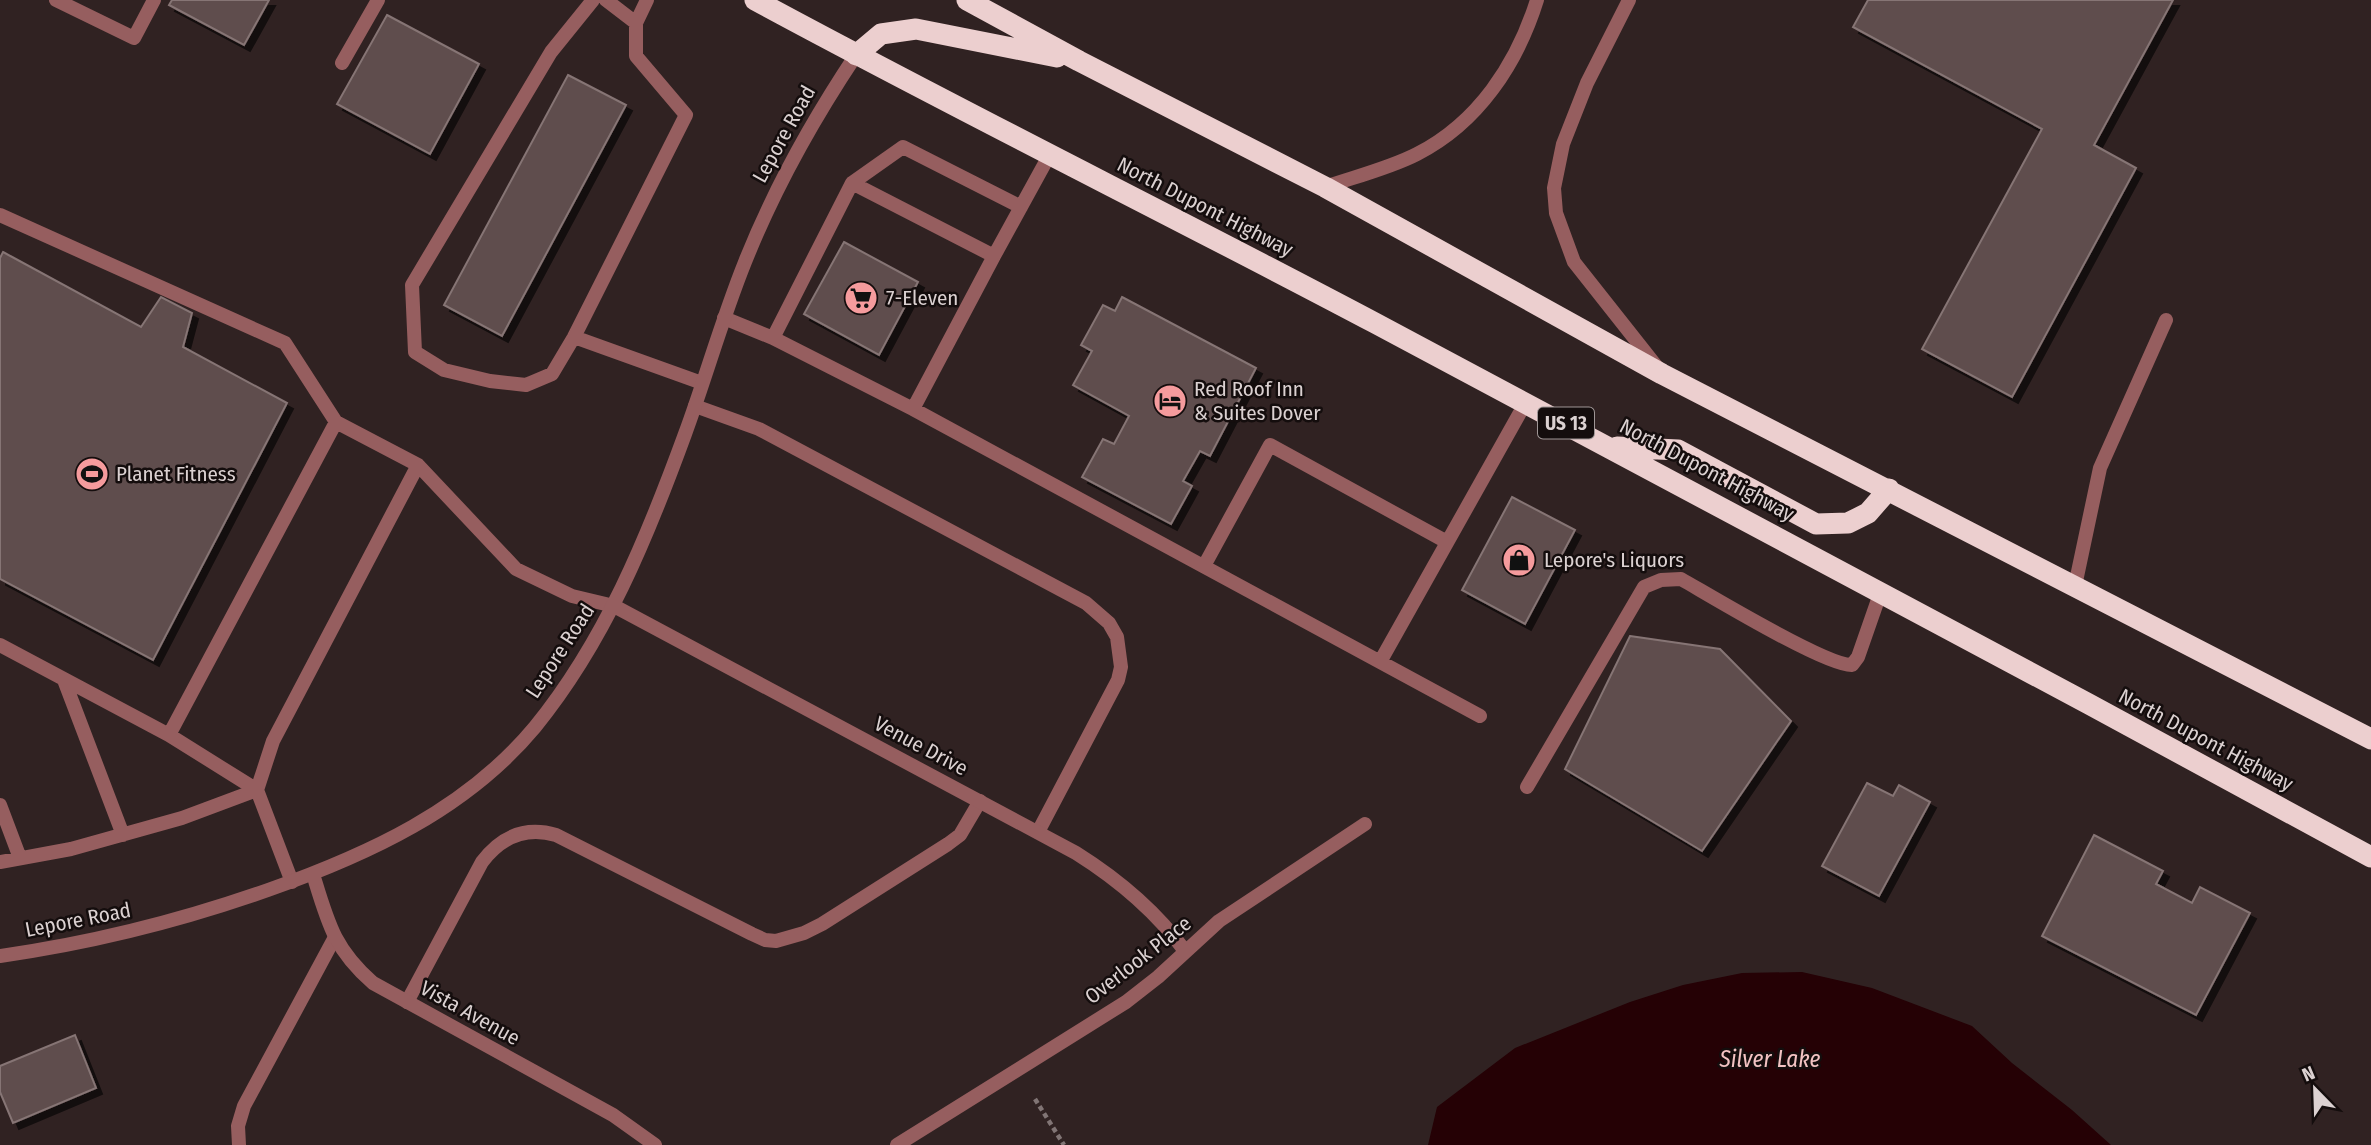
<svg xmlns="http://www.w3.org/2000/svg" width="2371" height="1145" font-family="'Fira Sans Condensed',sans-serif">
<style>
.water{fill:#250105}
.building{fill:#5e4e4d;stroke:#867474;stroke-width:2;filter:url(#shadow)}
.lines{fill:none;stroke-linecap:round;stroke-linejoin:round}
.path{stroke:#817575;stroke-width:4.5;stroke-dasharray:5 3.5;stroke-linecap:butt}
.lane{stroke:#965e5f;stroke-width:14}
.street{stroke:#965e5f;stroke-width:14}
.highway{stroke:#eccfcf;stroke-width:21}
.labels{text-anchor:middle;stroke-width:5;stroke-linejoin:round;paint-order:stroke}
.shield{fill:#140d0d;stroke:#9f9696;stroke-width:2}
.shield-label{font-size:19px;font-weight:bold;fill:#dbd1d1}
.street-label{font-size:21px;fill:#dbd1d1;stroke:#140d0d}
.poi-label{font-size:21px;fill:#dbd1d1;stroke:#140d0d;text-anchor:start}
.water-label{font-size:23px;font-style:italic;fill:#f3c3c3;stroke:#140d0d}
</style>
<defs>
<filter id="shadow"><feDropShadow dx="6" dy="6" stdDeviation="0" flood-color="#0009"/></filter>
</defs>
<rect width="100%" height="100%" fill="#302222"/>
<path class="water" d="M1802,972L1872,988L1972,1026L2012,1063L2072,1110L2111,1145H1428L1437,1107L1515,1048L1630,1002L1683,985L1742,973Z"/>
<path class="building" d="M172,0H269L244,45L169,5Z
M1868,0H2173L2094,145L2136,168L2012,397L1922,349L2042,129L1853,27Z
M387,15L479,64L430,154L337,104Z
M568,75L626,105L502,336L444,305Z
M844,242L918,282L879,355L804,314Z
M3,252L141,327L161,297L192,313L183,347L287,403L153,660L0,579V258Z
M1122,297L1256,368L1210,456L1200,451L1183,481L1192,486L1171,524L1082,477L1103,439L1114,444L1129,416L1073,385L1092,351L1081,345L1103,305L1115,311Z
M1512,497L1575,530L1525,624L1462,590Z
M1630,636L1720,649L1791,721L1702,851L1565,769Z
M1867,783L1893,796L1899,785L1930,802L1879,896L1822,866Z
M2094,835L2163,871L2156,884L2192,903L2200,887L2250,913L2196,1015L2042,936Z
M75,1035L96,1088L13,1123L0,1092V1066Z"/>
<g class="lines">
<path class="path" d="M1035,1099L1064,1145"/>
<path class="lane" d="M56,0L134,38L154,0
M593,0L551,52L412,285L415,352L444,370L490,381L526,385L552,374L574,337L702,383
M636,23L647,0
M342,63L378,0
M852,183L903,147L1021,207
M0,215L285,343L336,422L418,465
M994,256L913,409L773,338L852,183L994,256L1050,154
M724,318L773,338
M574,337L686,115L636,56V23L606,0
M695,406L759,429L1086,603L1109,623L1117,637L1121,667L1118,680L1038,832
M913,409L1480,716
M1204,566L1270,445L1447,542
M2075,586L2100,468L2166,320
M0,645L169,735
M1380,662L1526,402
M64,680L123,835
M1527,787L1644,587L1661,580L1681,579C1711,596 1826,666 1852,665L1858,657L1881,591
M257,790L273,741L418,465L516,569L572,596L614,606
M0,805L20,858
M0,862L71,849L182,818L257,790
M292,882L257,790L169,735L336,422
M407,1002L482,862C501,837 525,826 556,835L752,934L765,940L776,941L804,933L822,924L948,844L960,835L980,801
M239,1145L238,1126L244,1106L335,937"/>
<path class="street" d="M1629,0L1587,83L1563,144L1554,188L1556,213L1574,262L1657,367
M1325,187C1354,177 1390,168 1417,154C1478,123 1517,64 1537,0
M614,606L1076,853C1119,880 1155,910 1185,951
M313,874C328,923 334,949 373,983L613,1115L655,1145
M0,956C92,943 180,921 268,890C367,855 466,810 535,727C605,641 647,538 685,434C706,377 722,319 745,262C774,189 812,121 856,55
M897,1145L1126,1002L1158,977L1219,921L1365,824"/>
<path class="highway" d="M755,0C960,111 1169,214 1375,323C1708,498 2040,677 2371,857
M967,0L1079,61L1325,187L1662,374L2371,739
M856,55L881,34L916,29L1057,57
M1617,447L1678,450L1816,524L1848,523L1868,513L1889,489"/>
</g>
<defs>
<symbol id="supermarket-disc" viewBox="-11 -11 22 22"><circle r="9.5" fill="#f59b9d" stroke="#140d0d"/><path d="M-6-5.5h2.5l.6 2H6L4.5 2H-2.5L-4.4-4H-6ZM-1.5 3.2a1.3 1.3 0 1 0 .1 0ZM3 3.2a1.3 1.3 0 1 0 .1 0Z" fill="#111"/></symbol>
<symbol id="hotel-disc" viewBox="-11 -11 22 22"><circle r="9.5" fill="#f59b9d" stroke="#140d0d"/><path d="M-6-4.5h1.5V1H6V5H4.5V3h-9V5H-6ZM-4 0a1.8 1.8 0 1 1 3.6 0ZM.5 0V-2.5h3Q6-2.5 6 0Z" fill="#111"/></symbol>
<symbol id="stadium-disc" viewBox="-11 -11 22 22"><circle r="9.5" fill="#f59b9d" stroke="#140d0d"/><path d="M0-5a6.5 5 0 1 0 0 10a6.5 5 0 1 0 0-10ZM-3.5-1.8h7v3.6h-7Z" fill="#111"/></symbol>
<symbol id="shop-disc" viewBox="-11 -11 22 22"><circle r="9.5" fill="#f59b9d" stroke="#140d0d"/><path d="M-5-2.5h2.3a2.7 3.5 0 0 1 5.4 0H5L5.5 6h-11ZM-1.5-2.5h3a1.5 2.3 0 0 0-3 0Z" fill="#111"/></symbol>
</defs>
<g fill-rule="evenodd">
<use href="#supermarket-disc" x="842" y="279" width="38" height="38"/>
<use href="#hotel-disc" x="1151" y="382" width="38" height="38"/>
<use href="#stadium-disc" x="73" y="455" width="38" height="38"/>
<use href="#shop-disc" x="1500" y="541" width="38" height="38"/>
</g>
<g class="labels">
<rect class="shield" x="1538" y="407.5" width="56" height="31" rx="5"/>
<g class="shield-label">
<text x="1566" y="430">US 13</text>
</g>
<g class="street-label">
<text transform="translate(784 134) rotate(-61)" y="7">Lepore Road</text>
<text transform="translate(1205 207) rotate(27)" y="7">North Dupont Highway</text>
<text transform="translate(1707 470) rotate(28)" y="7">North Dupont Highway</text>
<text transform="translate(560 651) rotate(-57)" y="7">Lepore Road</text>
<text transform="translate(2206 740) rotate(28)" y="7">North Dupont Highway</text>
<text transform="translate(921 746) rotate(28)" y="7">Venue Drive</text>
<text transform="translate(78 920) rotate(-11)" y="7">Lepore Road</text>
<text transform="translate(1138 960) rotate(-38)" y="7">Overlook Place</text>
<text transform="translate(470 1013) rotate(29)" y="7">Vista Avenue</text>
</g>
<g class="poi-label">
<text x="886" y="305">7-Eleven</text>
<text x="1194" y="396">Red Roof Inn<tspan x="1194" dy="24">&amp; Suites Dover</tspan></text>
<text x="116" y="481">Planet Fitness</text>
<text x="1544" y="567">Lepore's Liquors</text>
</g>
<g class="water-label">
<text x="1770" y="1067">Silver Lake</text>
</g>
</g>
<g transform="translate(2315 1089) rotate(337)" stroke="#140d0d" stroke-width="5" paint-order="stroke">
<path d="M0-5L12 26L0 18L-12 26Z" fill="#dbd1d1"/>
<text y="-10" font-size="19" font-weight="bold" text-anchor="middle" fill="#dbd1d1">N</text>
</g>
</svg>
